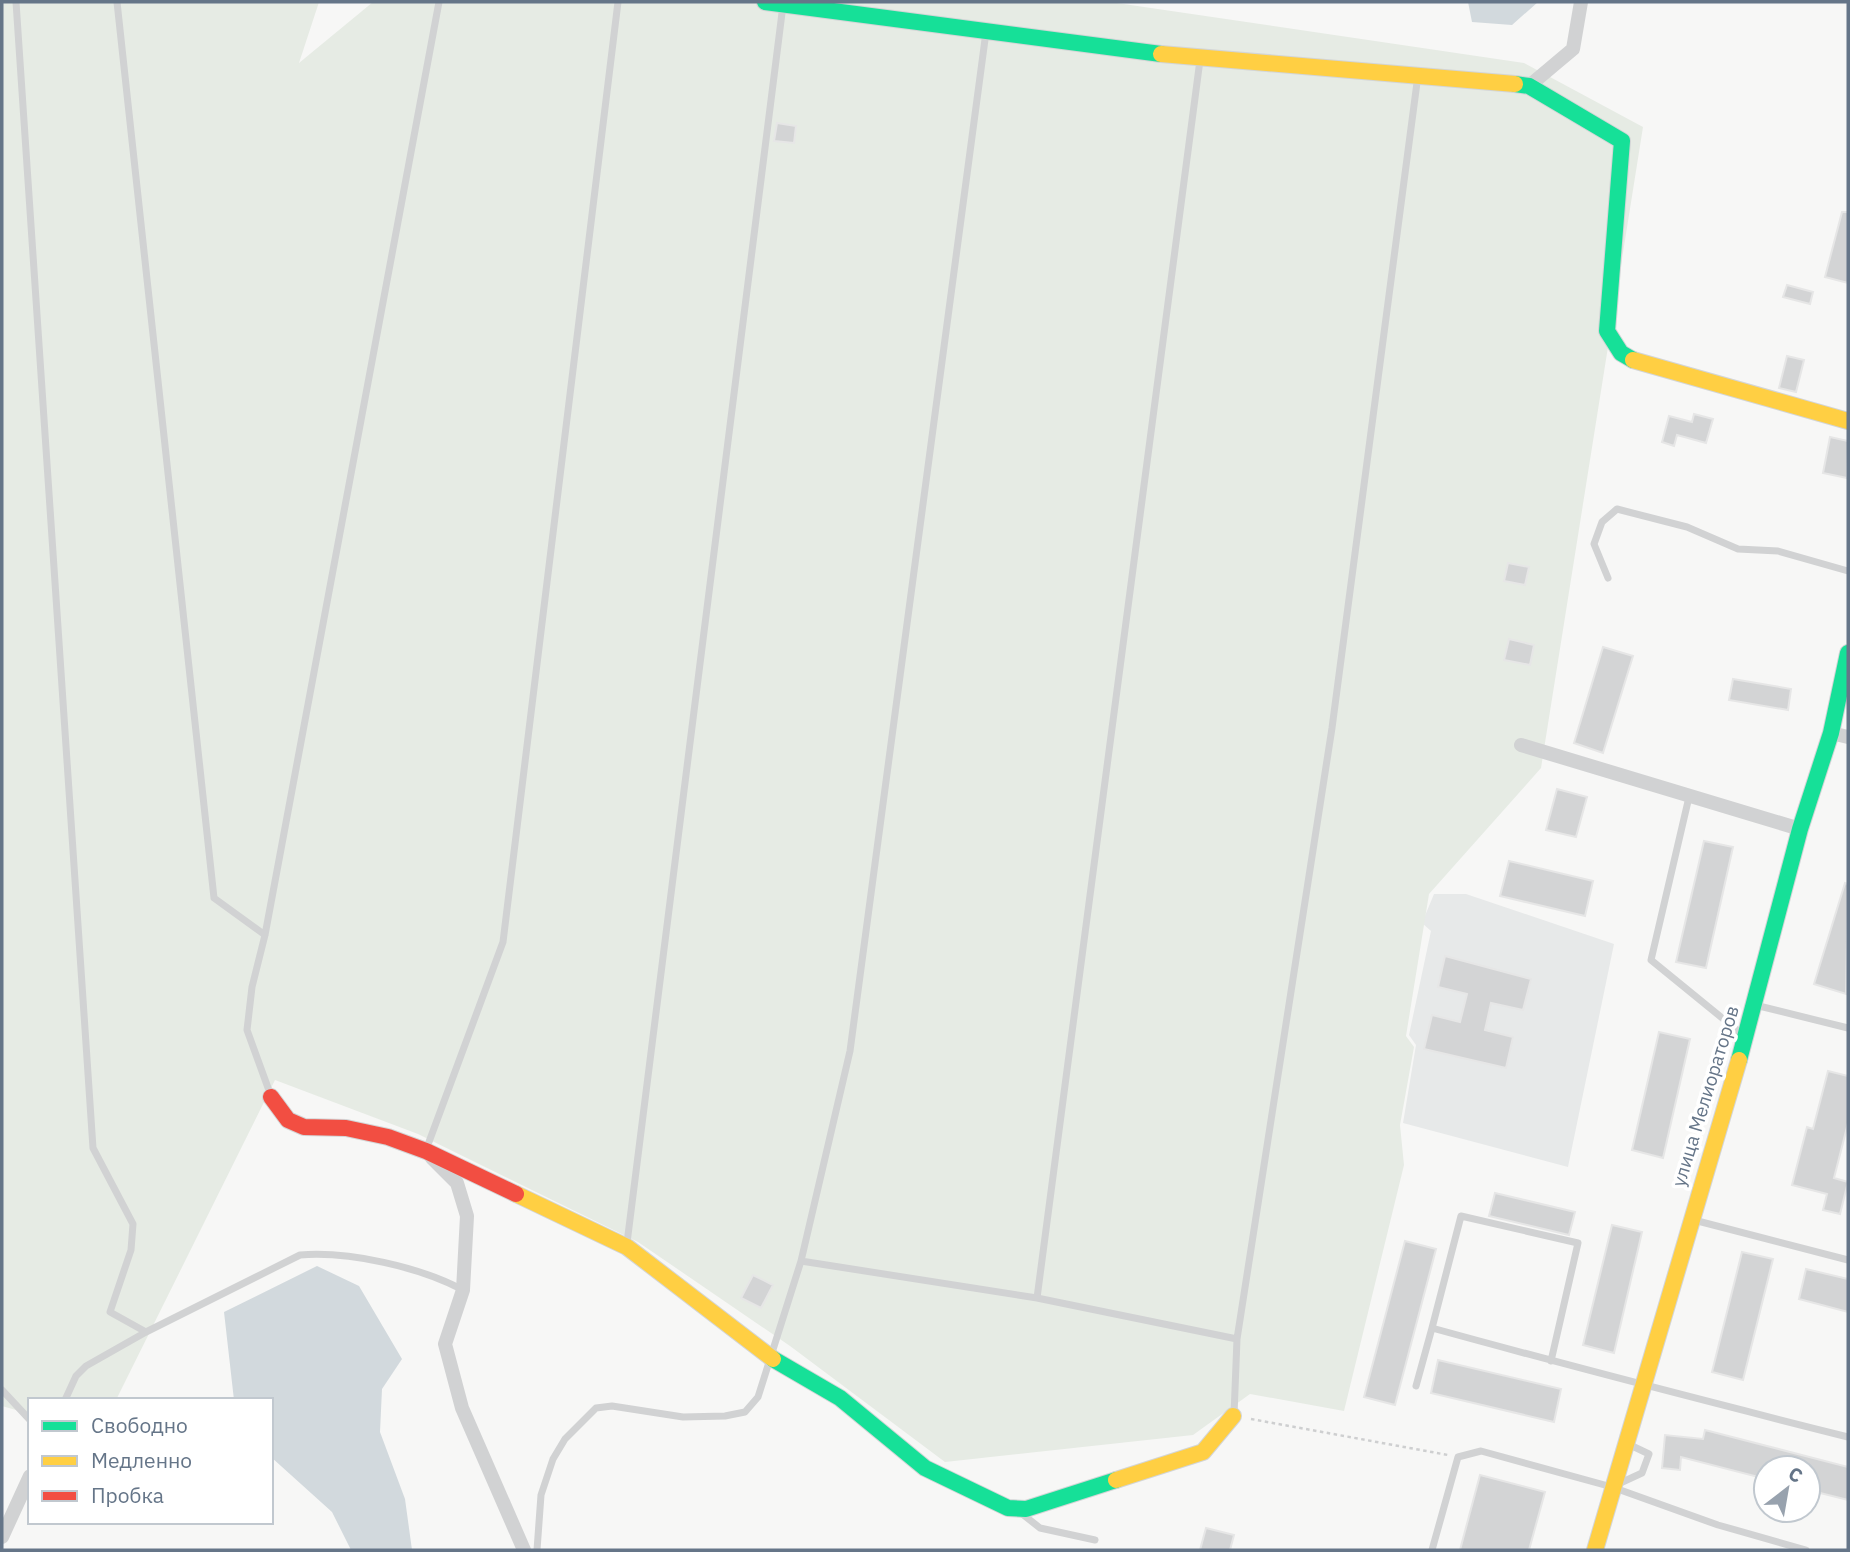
<svg xmlns="http://www.w3.org/2000/svg" width="1850" height="1552" font-family="'IBM Plex Sans',sans-serif">
<style>
.built{fill:#e7e9e9}
.green{fill:#e6ebe4}
.water{fill:#d2d9dd}
.building{fill:#d3d4d5;stroke:#e6e6e6;stroke-width:2}
.lines{fill:none;stroke-linecap:round;stroke-linejoin:round}
.fast-casing{stroke:#d3d5d6;stroke-width:18}
.slow-casing{stroke:#d3d5d6;stroke-width:18}
.jam-casing{stroke:#d3d5d6;stroke-width:18}
.path{stroke:#cecfd0;stroke-width:2.5;stroke-dasharray:3.5 3.5;stroke-linecap:butt}
.lane{stroke:#d1d2d3;stroke-width:7}
.street{stroke:#d1d2d3;stroke-width:14}
.fast{stroke:#16e098;stroke-width:16}
.slow{stroke:#ffcf43;stroke-width:16}
.jam{stroke:#f24e42;stroke-width:16}
.labels{text-anchor:middle;stroke-width:7;stroke-linejoin:round;paint-order:stroke}
.street-label{font-size:19px;fill:#657588;stroke:#fff}
</style>
<rect width="100%" height="100%" fill="#f7f7f6"/>
<path class="built" d="M1434,894H1466L1614,944L1568,1167L1403,1123L1416,1045L1409,1035L1431,931L1422,923Z"/>
<path class="green" d="M2,2H319L299,63L373,2H1110L1524,63L1643,127L1541,768L1429,894L1406,1036L1414,1047L1400,1125L1404,1165L1344,1411L1250,1394L1193,1435L945,1462L790,1346L638,1242L418,1134L275,1080L116,1400H30V1414L2,1406Z"/>
<path class="water" d="M1468,2H1538L1512,25L1472,22Z
M317,1266L359,1286L402,1359L382,1389L380,1432L405,1499L412,1550H351L332,1512L271,1457V1400H234L224,1312Z"/>
<path class="building" d="M777,123L796,126L794,143L774,141Z
M1842,212H1848V283L1825,277Z
M1787,285L1813,292L1810,304L1783,297Z
M1787,356L1804,360L1796,392L1779,388Z
M1694,414L1713,419L1706,443L1677,435L1674,446L1662,442L1669,416L1692,422Z
M1830,437L1848,441L1847,478L1823,473Z
M1508,563L1529,567L1525,585L1504,581Z
M1509,639L1534,645L1530,665L1504,660Z
M1603,647L1633,656L1603,753L1574,743Z
M1733,679L1791,689L1788,710L1729,700Z
M1557,789L1587,797L1576,837L1546,830Z
M1704,841L1733,847L1706,968L1676,962Z
M1509,861L1593,881L1585,916L1500,896Z
M1845,883L1848,884L1846,994L1814,984Z
M1445,956L1531,979L1523,1010L1491,1003L1485,1030L1513,1037L1506,1068L1424,1049L1432,1015L1460,1022L1467,994L1438,987Z
M1659,1032L1690,1039L1663,1158L1632,1150Z
M1828,1071L1848,1076V1123L1834,1178L1848,1182L1840,1214L1823,1210L1827,1194L1792,1185L1807,1127L1813,1129Z
M1495,1193L1575,1212L1569,1235L1489,1216Z
M1612,1225L1642,1232L1614,1353L1583,1345Z
M1405,1241L1436,1249L1395,1405L1364,1397Z
M1742,1252L1773,1259L1743,1380L1712,1372Z
M1806,1269L1848,1279V1312L1799,1299Z
M753,1275L773,1285L761,1308L741,1298Z
M1438,1360L1561,1389L1554,1422L1431,1393Z
M1705,1430L1848,1467V1500L1808,1490V1468H1766V1479L1681,1457L1680,1470L1662,1468L1665,1435L1703,1439Z
M1480,1475L1545,1492L1529,1550H1460Z
M1206,1528L1234,1535L1230,1550H1200Z"/>
<g class="lines">
<defs>
<path id="fast" d="M765,2L1161,54
M1515,84L1529,86L1622,141L1607,331L1621,353L1633,360
M1739,1060L1800,829L1831,733L1848,653
M773,1359L840,1398L925,1468L1008,1508L1026,1509L1116,1480"/>
<path id="slow" d="M1161,54L1515,84
M1633,360L1848,421
M516,1194L627,1247L773,1359
M1116,1480L1203,1452L1233,1416
M1595,1550L1739,1060"/>
<path id="jam" d="M271,1097L288,1120L304,1127L346,1128L388,1137L426,1151L516,1194"/>
</defs>
<use href="#fast" class="fast-casing"/>
<use href="#slow" class="slow-casing"/>
<use href="#jam" class="jam-casing"/>
<path class="path" d="M1251,1419L1448,1455"/>
<path class="lane" d="M16,2L93,1148L133,1224L131,1250L110,1312L146,1332L86,1366L76,1376L65,1400
M117,2L214,898L265,935
M1608,578L1594,544L1602,522L1617,509L1687,527L1738,549L1778,551L1848,571
M1689,797L1651,960L1743,1035
M1755,1005L1848,1028
M271,1096L247,1030L252,987L265,935L439,2
M426,1150L503,942L618,2
M1690,1219L1848,1260
M627,1243L783,5
M801,1261L1037,1298L1237,1339
M1037,1298L1200,60
M146,1332L300,1255C349,1251 420,1267 463,1290
M1551,1361L1578,1243L1461,1216L1432,1328C1570,1366 1709,1402 1848,1437
M1416,1386L1432,1328
M2,1390L30,1420
M1234,1415L1237,1339L1332,728L1418,75
M1616,1485L1642,1473L1649,1454L1628,1444
M1021,1513L1040,1528L1095,1540
M537,1550L541,1495L553,1459L565,1439L596,1408L612,1406L683,1417L725,1416L745,1412L758,1397L801,1261L850,1051L986,32
M1432,1550L1458,1457L1481,1451L1612,1487L1718,1525L1806,1550"/>
<path class="street" d="M1529,86L1573,49L1581,2
M1831,733L1848,737
M1521,745L1800,829
M432,1158L457,1183L467,1216L463,1290L445,1344L462,1408L524,1550
M2,1537L30,1476"/>
<use href="#fast" class="fast"/>
<use href="#slow" class="slow"/>
<use href="#jam" class="jam"/>
</g>
<g class="labels">
<g class="street-label">
<text transform="translate(1705 1096) rotate(-73)" y="7">улица Мелиораторов</text>
</g>
</g>
<rect width="1850" height="1552" fill="none" stroke="#657588" stroke-width="7"/>
<rect x="28" y="1398" width="245" height="126" fill="#ffffff" stroke="#c1c8cf" stroke-width="2"/>
<rect x="42" y="1421" width="35" height="10" fill="#16e098" stroke="#c1c8cf" stroke-width="2"/>
<text x="91" y="1433" font-size="21" fill="#657588">Свободно</text>
<rect x="42" y="1456" width="35" height="10" fill="#ffcf43" stroke="#c1c8cf" stroke-width="2"/>
<text x="91" y="1468" font-size="21" fill="#657588">Медленно</text>
<rect x="42" y="1491" width="35" height="10" fill="#f24e42" stroke="#c1c8cf" stroke-width="2"/>
<text x="91" y="1503" font-size="21" fill="#657588">Пробка</text>
<g transform="translate(1787 1489) rotate(31)"><circle r="33" fill="#ffffff" stroke="#c1c8cf" stroke-width="2"/>
<path d="M0-5L12 26L0 18L-12 26Z" fill="#98a2ae"/>
<text y="-10" font-size="19" font-weight="bold" text-anchor="middle" fill="#657588">С</text>
</g>
</svg>
